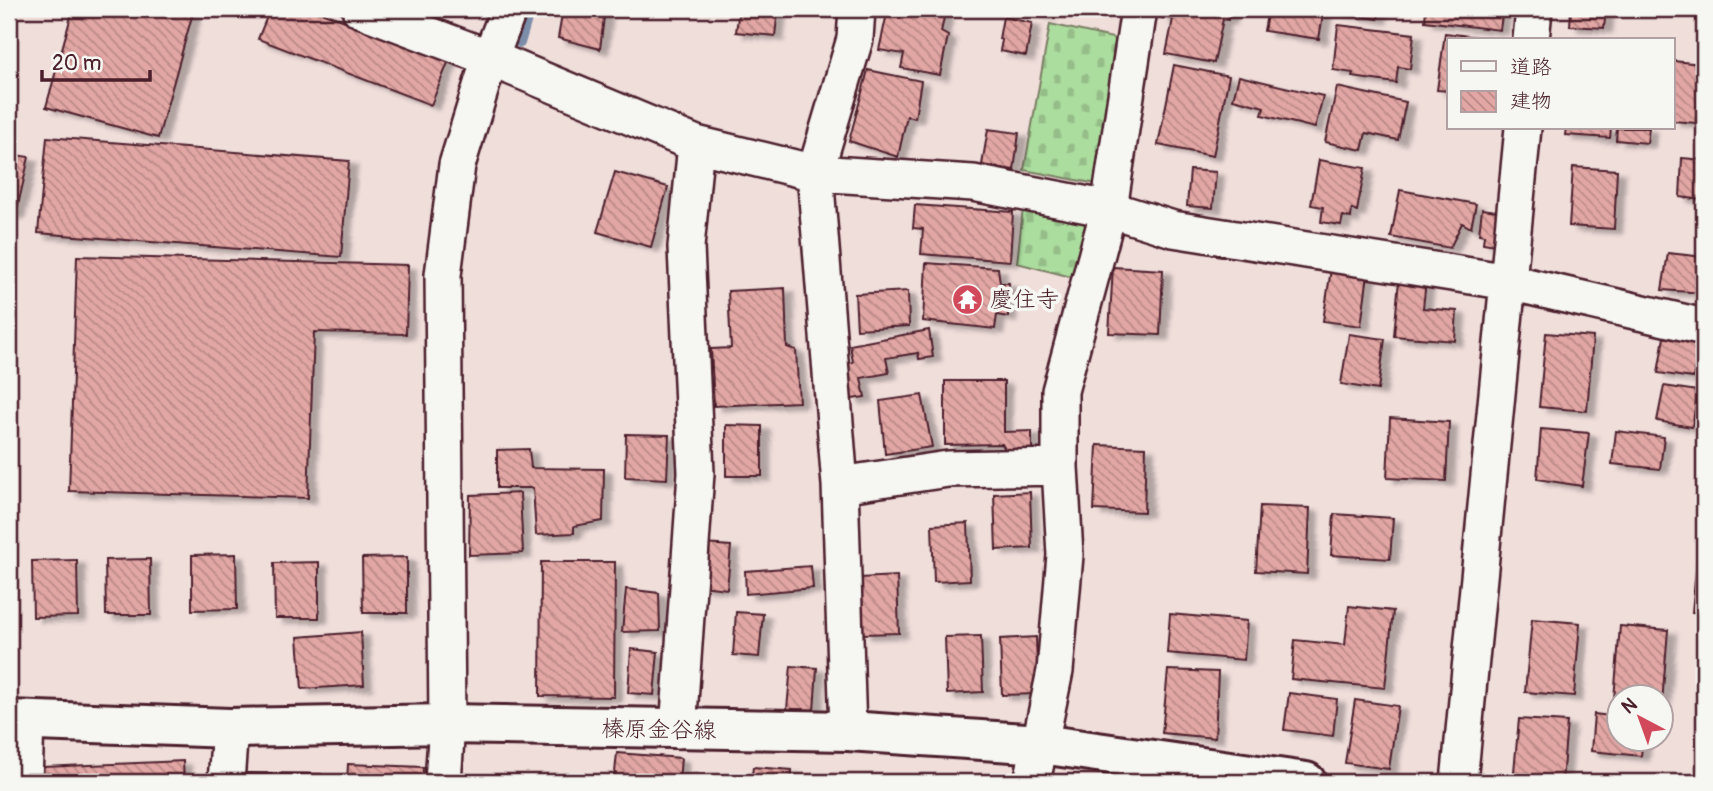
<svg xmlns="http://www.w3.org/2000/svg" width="1713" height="791" font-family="Pangolin,'Klee One',sans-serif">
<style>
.cemetery{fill:url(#cemetery-stones);stroke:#7a7e64;stroke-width:2}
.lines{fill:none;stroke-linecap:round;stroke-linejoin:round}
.stream{stroke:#7b8da8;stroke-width:10}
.building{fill:url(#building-back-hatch);stroke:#4a1f2b;stroke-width:2;filter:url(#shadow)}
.minor-casing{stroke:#4a1f2b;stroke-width:40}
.secondary-casing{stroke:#4a1f2b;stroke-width:44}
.minor{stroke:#f6f6f2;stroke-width:35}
.secondary{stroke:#f6f6f2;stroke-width:38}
.labels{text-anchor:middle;stroke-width:7;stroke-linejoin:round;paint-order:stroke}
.poi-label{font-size:23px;fill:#4a1f2b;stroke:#f6f6f2;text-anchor:start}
.street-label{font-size:23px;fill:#4a1f2b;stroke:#f6f6f2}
</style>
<defs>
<pattern id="cemetery-stones" width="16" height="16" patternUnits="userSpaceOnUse" patternTransform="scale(1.75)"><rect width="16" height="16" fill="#abdd9e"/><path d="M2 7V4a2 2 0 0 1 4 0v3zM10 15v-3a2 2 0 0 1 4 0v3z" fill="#95bd88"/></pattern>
<pattern id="building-back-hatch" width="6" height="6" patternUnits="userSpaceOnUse" patternTransform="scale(1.75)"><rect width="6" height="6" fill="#e2a7a4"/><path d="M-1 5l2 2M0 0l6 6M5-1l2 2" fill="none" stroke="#b98786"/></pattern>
<filter id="shadow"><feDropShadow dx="8" dy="4.5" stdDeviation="2" flood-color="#0004"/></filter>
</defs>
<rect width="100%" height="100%" fill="#f0dedb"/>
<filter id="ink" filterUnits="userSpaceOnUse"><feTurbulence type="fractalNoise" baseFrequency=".0143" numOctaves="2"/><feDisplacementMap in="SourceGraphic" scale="14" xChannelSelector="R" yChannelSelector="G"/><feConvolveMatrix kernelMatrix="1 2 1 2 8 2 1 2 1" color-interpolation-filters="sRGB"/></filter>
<g filter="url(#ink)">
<path class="cemetery" d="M1050,24L1126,41L1097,184L1024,170Z
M1023,208L1099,214L1083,280L1017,263Z"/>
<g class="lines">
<path class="stream" d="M520,43L530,9"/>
</g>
<path class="building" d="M73,9H194L158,138L46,107Z
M270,9H313L449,60L431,105L258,39Z
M563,9H605L600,49L558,38Z
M739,9H778L775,36L736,32Z
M809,9H841V14Z
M888,9H925L945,13L941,32L948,36L940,75L901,68L904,54L879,50Z
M1020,9H1049L1047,15Z
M1164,9H1231L1228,20L1223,19L1214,63L1166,54L1173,19L1162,18Z
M1268,9H1324L1319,39L1264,31Z
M1337,9H1380L1378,19L1337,12Z
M1426,9H1503L1500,30L1425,21Z
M1571,9H1606L1604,28L1570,26Z
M1701,9H1704V33H1699Z
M1003,17L1032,23L1026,56L1000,51L1002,40L999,39Z
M1338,25L1414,34L1410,69L1398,67L1396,83L1352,77L1353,73L1333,70Z
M1445,33L1502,40H1449V91L1437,90Z
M1673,61L1701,64L1696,123L1673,121Z
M1174,65L1229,76L1213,156L1158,145Z
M868,70L921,81L915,118L907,116L898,157L849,141Z
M1239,76L1323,96L1315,128L1262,115L1264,107L1233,99Z
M1337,87L1406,102L1398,140L1366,133L1362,150L1325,142Z
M1566,128H1611L1610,138L1565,135Z
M1617,128H1649L1647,143L1616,140Z
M988,129L1019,133L1014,170L982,165Z
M47,137L349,161L341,257L38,233Z
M9,154L29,157L16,214L9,213Z
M1682,158L1704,160V200L1680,197Z
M1319,160L1365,168L1357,211L1352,209L1351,218L1343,216L1341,225L1321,222L1323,207L1311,205Z
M1573,167L1617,170L1614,229L1569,226Z
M1190,170L1216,172L1213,208L1187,206Z
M615,172L668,187L651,247L597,232Z
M1400,190L1476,204L1471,228L1462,223L1450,248L1391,237Z
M915,205L1013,212L1010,261L921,254L923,229L913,228Z
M1482,209L1505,212L1501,246L1483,243L1484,235L1479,234Z
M1668,253L1704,257V293L1662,290Z
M77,256L408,265L406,334L314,332L308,498L69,491Z
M926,263L998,268L1000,283H1009L1008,317L997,315L995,329L923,321Z
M1113,267L1163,270L1160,335L1109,333Z
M1331,269L1368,274L1361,326L1323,321Z
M1399,279L1426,281L1423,308L1457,311L1455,341L1394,336Z
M785,288L787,347L796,350L799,402L714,406L711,349L731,348L728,291Z
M908,291L909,326L857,329L855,294Z
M929,330L933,357L919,359L918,353L886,358L889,373L861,378L865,397L852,399L845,364L853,362L850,345Z
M1546,333L1593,337L1587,411L1539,407Z
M1349,334L1385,339L1378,390L1341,384Z
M1664,337L1699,343L1693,378L1658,373Z
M945,381H1004V432L1032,431V451H1006L1002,444L945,445Z
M1664,386L1698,391L1692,427L1657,421Z
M922,395L932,447L885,454L880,401Z
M1390,418L1449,422L1446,481L1387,478Z
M726,425L762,426V476H726Z
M1541,429L1589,433L1582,486L1537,479Z
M1616,431L1664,437L1660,469L1612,464Z
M626,434L669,435L667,479L625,477Z
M1097,445L1146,447L1144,512L1094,510Z
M529,449L531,468L604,469L603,521L574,526V533L536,535L533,488H497V450Z
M1030,492L1032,548L996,550L994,494Z
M520,493L523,553L469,555L470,495Z
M1260,506L1310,508L1307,574L1256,571Z
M1334,514L1393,518L1390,559L1331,555Z
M968,523L970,580L934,582L932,525Z
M704,544L731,546L727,589L701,586Z
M1698,548L1704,549V613L1692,612Z
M236,554L237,609L192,610V555Z
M407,557V613H363L362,558Z
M150,559L151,615H106L105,560Z
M77,560L78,616L33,617L32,561Z
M319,562V618H275L274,563Z
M541,562H615L614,697L540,696Z
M811,566L813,588L746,594L745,571Z
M897,576L899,633L863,634L860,578Z
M626,589L659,593L660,631L622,632Z
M1349,606L1393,611L1385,688L1291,679L1295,640L1345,645Z
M736,612L763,614L759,657L733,655Z
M1170,614L1247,621L1244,660L1167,653Z
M1532,619L1580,623L1574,696L1525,692Z
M1620,626L1668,630L1662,703L1660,696H1618V700L1614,699Z
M361,632L364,685L302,689L298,637Z
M981,636L983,692L947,694L945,637Z
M1036,637L1038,694L1002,695L1000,639Z
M631,649L658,652L654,695L628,693Z
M791,666L817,668L814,711L787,709Z
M1168,670L1218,672L1215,738L1162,733Z
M1289,693L1337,699L1333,736L1284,730Z
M1355,700L1398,706L1389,769L1345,763Z
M1594,714L1618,717V738H1643L1641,756L1591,751Z
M1519,719L1567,722L1562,782H1513Z
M617,753L681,758L679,782H614Z
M183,761L184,782H44L43,767Z
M348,764L423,767L422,782H347Z
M753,767L792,770L791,782H751Z
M244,773L321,774V782H244Z"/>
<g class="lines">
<defs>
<path id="minor" d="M360,9L490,58L696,144L815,173L973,183L1109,209L1173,229L1509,282L1704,327
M1531,40L1534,9
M840,485L948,469L1060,467
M678,730L696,473L686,247L696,144
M848,731L840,485L815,173L855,39L857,9
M24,782L26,721
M226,782L230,728
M443,782L447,724L443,275L457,165L490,58L509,9
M1032,782L1055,671L1065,555L1060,467V391L1109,209L1139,9
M1459,782L1523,128"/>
<path id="secondary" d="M9,720L230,728L447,724L848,731L1041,744L1306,782"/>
</defs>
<use href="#minor" class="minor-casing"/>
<use href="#secondary" class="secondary-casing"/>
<use href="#minor" class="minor"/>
<use href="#secondary" class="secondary"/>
</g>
</g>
<defs>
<symbol id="temple-disc" viewBox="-11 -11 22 22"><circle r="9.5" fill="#d1495b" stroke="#f6f6f2"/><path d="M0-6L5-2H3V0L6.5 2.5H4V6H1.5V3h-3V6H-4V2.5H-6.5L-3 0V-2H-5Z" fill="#fff"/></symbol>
</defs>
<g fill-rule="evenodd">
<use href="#temple-disc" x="950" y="282" width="35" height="35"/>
</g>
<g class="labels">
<g class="poi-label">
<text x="990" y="307">慶住寺</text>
</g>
<g class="street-label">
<text transform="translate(659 729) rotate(1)" y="8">榛原金谷線</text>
</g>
</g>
<rect width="1713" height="791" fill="none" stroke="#f6f6f2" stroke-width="35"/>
<rect x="18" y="18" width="1678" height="756" fill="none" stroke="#4a1f2b" stroke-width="2.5" filter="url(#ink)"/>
<rect x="1447" y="38" width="228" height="91" fill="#f6f6f2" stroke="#b1a0a2" stroke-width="2"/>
<rect x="1461" y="61" width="35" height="10" fill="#f6f6f2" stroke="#b1a0a2" stroke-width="2"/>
<text x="1510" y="74" font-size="21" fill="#4a1f2b">道路</text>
<rect x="1461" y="91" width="35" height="21" fill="url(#building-back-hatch)" stroke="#b1a0a2" stroke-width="2"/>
<text x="1510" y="108" font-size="21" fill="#4a1f2b">建物</text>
<g transform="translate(1640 718) rotate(319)"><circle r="33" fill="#f6f6f2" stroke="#b1a0a2" stroke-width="2"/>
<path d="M0-5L12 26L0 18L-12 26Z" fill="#d1495b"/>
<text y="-10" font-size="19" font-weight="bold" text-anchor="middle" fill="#4a1f2b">N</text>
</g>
<path d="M42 70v10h108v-10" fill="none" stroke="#4a1f2b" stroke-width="3.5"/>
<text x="52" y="70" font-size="21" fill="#4a1f2b" stroke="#f6f6f2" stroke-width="5" paint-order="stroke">20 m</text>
</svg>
